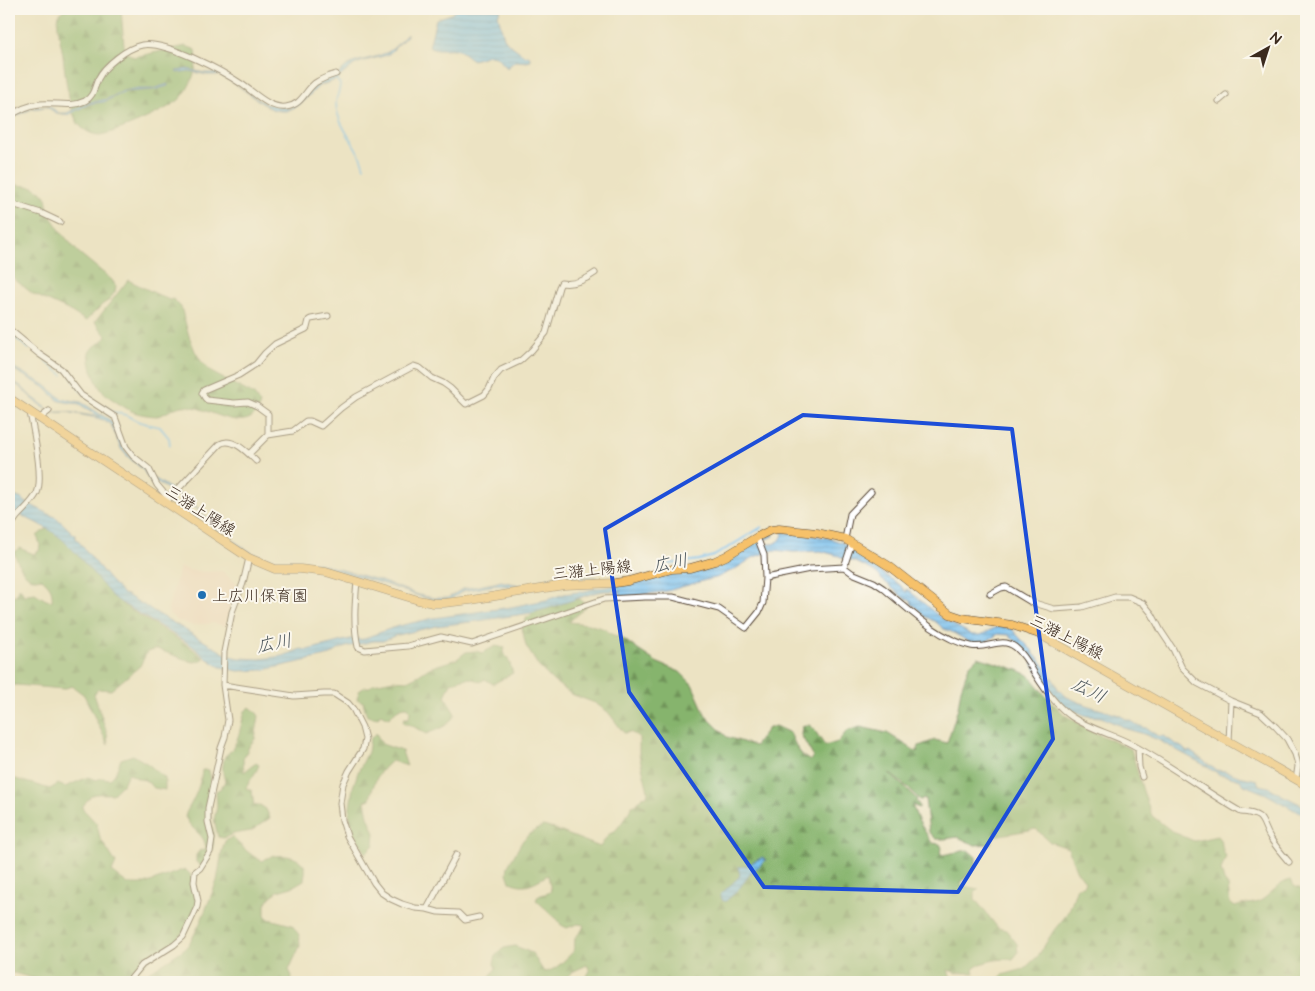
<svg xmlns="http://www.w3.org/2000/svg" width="1315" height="991" font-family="'Architects Daughter','Klee One',sans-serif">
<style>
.built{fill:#f1d5bd}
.forest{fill:url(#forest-firs);stroke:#606f46}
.water{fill:url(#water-rules);stroke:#597486}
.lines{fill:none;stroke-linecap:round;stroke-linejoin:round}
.stream{stroke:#77bfef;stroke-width:2}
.minor-casing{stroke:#564637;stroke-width:7}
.primary-casing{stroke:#564637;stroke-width:9}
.minor{stroke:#fff;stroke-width:5}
.primary{stroke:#f6c16b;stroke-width:8}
.marked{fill:none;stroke:#1d4ed8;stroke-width:4;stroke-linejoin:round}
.poi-dot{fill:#1f6fb2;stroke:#fbf7ec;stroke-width:2}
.labels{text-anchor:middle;stroke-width:4;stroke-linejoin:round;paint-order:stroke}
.street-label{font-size:16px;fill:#3b2a1e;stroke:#fbf7ec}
.poi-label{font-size:16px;fill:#3b2a1e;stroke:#fbf7ec;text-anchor:start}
.water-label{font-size:18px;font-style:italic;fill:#4d575d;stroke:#fbf7ec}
</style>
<defs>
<pattern id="forest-firs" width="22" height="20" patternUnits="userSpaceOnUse" patternTransform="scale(1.25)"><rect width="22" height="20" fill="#86b46d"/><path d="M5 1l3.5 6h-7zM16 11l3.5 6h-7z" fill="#6f9359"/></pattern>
<pattern id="water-rules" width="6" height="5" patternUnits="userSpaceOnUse" patternTransform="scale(1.25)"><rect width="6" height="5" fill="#77bfef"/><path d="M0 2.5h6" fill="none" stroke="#639bc1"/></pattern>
</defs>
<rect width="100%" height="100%" fill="#fbf7ec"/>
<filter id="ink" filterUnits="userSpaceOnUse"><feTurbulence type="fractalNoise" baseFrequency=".02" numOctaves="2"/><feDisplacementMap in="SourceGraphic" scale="10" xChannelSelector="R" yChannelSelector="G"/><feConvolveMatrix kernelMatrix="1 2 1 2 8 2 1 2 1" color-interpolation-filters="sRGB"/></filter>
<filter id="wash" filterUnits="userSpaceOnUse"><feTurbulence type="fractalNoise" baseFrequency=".0096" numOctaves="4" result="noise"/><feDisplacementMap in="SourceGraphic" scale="20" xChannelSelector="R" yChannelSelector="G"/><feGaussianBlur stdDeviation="1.12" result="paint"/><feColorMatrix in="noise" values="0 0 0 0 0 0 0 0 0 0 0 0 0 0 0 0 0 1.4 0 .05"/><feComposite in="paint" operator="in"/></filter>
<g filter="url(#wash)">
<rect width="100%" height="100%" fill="#ece3c3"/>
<path class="built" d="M180,567L189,570L205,572L222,571L236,583L225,626L214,623L193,625L187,624L185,622L178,621L169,614L168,608Z"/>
<path class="forest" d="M64,9H121L124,46L126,52L134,57L186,46L196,50C199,66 191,87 180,99C168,110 116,133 100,135C92,135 85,131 80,126C69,114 65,73 63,56C62,46 55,24 59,15C60,13 63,10 64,9Z
M11,184L34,187L46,196L48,212L61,232L78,252L112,280L116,286L115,292L108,301L103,304L86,321L70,311L33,294L9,275V187Z
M128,280L169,300L173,299L181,307L189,336L195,351L201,361L211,372L254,395L260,404C250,441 204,403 182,406C173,407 165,415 157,416C152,416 138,414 134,412C129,411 105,395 102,391C93,377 90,366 89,351L107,337L95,322Z
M51,527L96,570L106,587L123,605L189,646L204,658L202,661L193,662L156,649L147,652L140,666L111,690L98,689L94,694L107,733L108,745L84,695L72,686L63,689L16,685L9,686V593L16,596L18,589H21L25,597L27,594L35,593L46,600L52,601C53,588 49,586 41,578C37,579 32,580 29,577C22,573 17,560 14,553L19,548L34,554L39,551L40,545L37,536L43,531Z
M580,599L587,605L569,622L588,624L605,629L611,634L622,638L638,650L656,662L680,672L692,684L706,716L727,737L755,746L767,729L775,726L790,733L797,748L803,756L810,761L813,756L801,735L802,727L809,725L813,728L825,746L838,742L847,731L860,727L887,733L917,752L919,746L935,740L947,743L958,708L961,689L969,666L978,657L1018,670L1029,675L1043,693L1065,715L1089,730L1131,749L1143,791L1152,816L1173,832L1194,841L1217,836C1225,844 1220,849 1226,856L1221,870L1224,881L1228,886L1230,903L1235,907C1244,903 1253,905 1262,900C1271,894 1281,881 1291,880L1294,886L1306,891V982H997L1002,975L1024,969L1038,956L1054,930L1064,918L1070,908L1077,887L1083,886L1085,881L1076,870L1068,848L1050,842L1036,829L994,836L991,844L975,845L958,837L944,839H936L929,832L925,799L920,800L907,787L889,773L917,799L916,801L919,805V808L912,805L918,820L932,843L940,844L942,848L940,852L942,855L968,850L976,857V865L961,883L962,886L979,889L975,893V899L998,928L1006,930L1014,940L1017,944L1018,953L1013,959C999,959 984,960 973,969L974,973H957L948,970L952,982H582L590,971L587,965L572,972L562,982H520L518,981L517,982H487L488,979L496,968L494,964L496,955L504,948L515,946L532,953L544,972C556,971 565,959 574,951L575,938L582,930L584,925L578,924L567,928L561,925L558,920L536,900L538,896L548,893L551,891L548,875C533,883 526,889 510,882L507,873L508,866L523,840L529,834L543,826L554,829L600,847L608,835L616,830L626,817L632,806L638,804L644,807H646L637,803L642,797L647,796L648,791L639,754V737L630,732L624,733L608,712L595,703L571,694L553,681L539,667L526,646L522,628L527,617L530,616C538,605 567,601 580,599Z
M496,646L505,648L503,653L508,658L513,673L493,684L485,679L480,682C467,675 464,679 451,683L445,696L455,714C449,727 438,729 426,734L411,725L405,724L403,721L404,718H409L410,711L408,707C399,707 395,711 389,718L380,714L378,718L367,716L363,702L357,699L359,691L365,687H370L373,684L393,680L407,681L419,675L429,668L457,659L466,652L476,651L482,653Z
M250,707L256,712L259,716L255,739L250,745L243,759L244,772L249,768L256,763L259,765C256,774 250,779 246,788L252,791L254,806L260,805L266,809L270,818L251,831L233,834L224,838L218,837L214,819L217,807L216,791L221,788L225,781C222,772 222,766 225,756C239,747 240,726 245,711Z
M376,733L382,744L402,751L407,766L392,761C379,769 373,784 370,799L365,801L368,816L375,833L374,845L366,853L353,832L349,814L353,787L358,772L368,752L370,739Z
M133,755L148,764L165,778V790L154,788L145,780L139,779L128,773L123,784L113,794C94,794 92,791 82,808L97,824L100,838L116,863L112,872L128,884H145L185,869L190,874L198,893V906L189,925L173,944L152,957L124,982H47L14,973H9V777L50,789L58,784L65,787L88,777L96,780L102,778L110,779L115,774L121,759Z
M202,770H209L211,779L210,819L214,834L213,846L209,860L202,867L196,862V855L200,850L205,851C207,838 199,835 192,827C189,824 187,820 185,817C186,811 189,808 192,802C197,792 201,782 202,770Z
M232,837C239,844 254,859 263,861C271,852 301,854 305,868C306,871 304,877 304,880L292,887L278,891L270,897L265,906V915L269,919L292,925L299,935L300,946L289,970L292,976L291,982H141L149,972L180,952L189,945L201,921L217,881L222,851L225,841Z"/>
<path class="water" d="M457,9H501L498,15L504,38L508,43L524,55L529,56L531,60L528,62L515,61L507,68L496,56L489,55L473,60C467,57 462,50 455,49C445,48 440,51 429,47L436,19L451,14Z
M407,34V36L389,54L384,56L361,62L354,65L336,80L319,86L299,105L287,111H281L274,110L266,106L234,83L219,75H207L189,71L177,73L176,71L188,69L205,73H219L266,104L290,108L316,85L324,81L338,76C346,59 368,61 383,54C393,51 400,41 407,34Z
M168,84V86L154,90L125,92L104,102L89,104L68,115L56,113L47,107L32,109L16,116L9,121V119L15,114L35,107L49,106L59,113H67L89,102L98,101L107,99L123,91L133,89H152Z
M9,365L45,385L62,399L76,401L81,402L110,420L114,424L123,448L131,457L145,469L150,477L159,481L195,505L219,531L252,553L279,562L289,564L308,562L318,563L378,580L419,595L434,598H448L462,589L494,583L501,581L525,586L558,575L597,577V579L568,577L555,579L525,588L496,585L463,591L450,600H436L421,597L381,583L316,565L308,564L281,565L249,554L217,531L196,508L173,492L152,480C159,498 183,509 199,519L198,521L161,496L152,485L143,470L127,456L121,449L111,425L104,420L92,417L67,412L51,413L35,401L20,387L9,381V379L21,386L30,395L52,412H69L100,417L79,404L59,401L44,387L9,367Z
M9,494L22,499L27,503L57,518L76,536L75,537L109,579L124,595L125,594L229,656L240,658L260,659L283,656L301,649L307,650L354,638C359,640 366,640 370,636L398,626L434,618L511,607L546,600L564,594L586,591L596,588L607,587L669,573L700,571L719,564L753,542H757L773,533L774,536L766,539L763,542L764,544C773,545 781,543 783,534L780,531L829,538L843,543L878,562L877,565L882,573L900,585L906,592H907V589L941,618H944L945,620L972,635H981L999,626L1011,628L1019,637L1032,650L1033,654L1039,658L1055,682L1058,689L1067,697L1086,705L1119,715L1126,719L1131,721L1135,724L1146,728L1158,736H1163L1183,748L1187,752L1190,751L1216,770L1225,771L1239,776L1257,780L1259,785L1269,787L1280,794L1306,807V814L1294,810L1266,794L1244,785L1240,780L1224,775H1220L1214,771L1211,770L1206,766L1158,740L1141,733L1126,729L1120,725L1116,724L1101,717L1087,716L1075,711L1071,713L1048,689L1033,665L1032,658L1029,653L1009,635L998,634L987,641L986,643L976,645L969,643L968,641L950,631L944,629L936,622L924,616L915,606L912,605L911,601C899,597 892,586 882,580C878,571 863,566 854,561H851L839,556L821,551L793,552L774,550L754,557L735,569L716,578L706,580L663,592L621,597L620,591H604L594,593L546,609L531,613L471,622L436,626L394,636L383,641H374L346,647L338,650L331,655L264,670L238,671L220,667L206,658L191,645L120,602L111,595L76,553L62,539L50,530L9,509Z
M763,857L766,860L750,874L738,890L726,901H723L720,895L721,894L738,878L740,875L738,867L745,866Z"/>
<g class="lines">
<path class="stream" d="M335,78L340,84C340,91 336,97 336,103C337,128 359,145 364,167
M9,333L29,349
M45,361L63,375
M58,363L66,371
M71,376L80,390L84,393
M85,394L94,399
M105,406L112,412L126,415L137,421L151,425L160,427L169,438L170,445
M669,564L699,560L714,556L762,527"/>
</g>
</g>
<g filter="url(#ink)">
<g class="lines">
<defs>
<path id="minor" d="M1219,101L1226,95
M9,117C17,111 29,105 40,104C55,102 71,108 85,101C94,96 94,88 98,79C105,65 127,48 142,45C165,40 224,72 243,85C256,94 270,109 286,107C302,105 304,92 315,83C321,79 329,76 336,74
M9,203L41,213L60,222
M9,329L39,354L61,369L81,395L115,417L126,447L133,456L149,469L157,485L169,499
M39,419L49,411
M268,435V414L257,406L248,402L234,403L207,400L205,398L202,393L204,390L239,375L256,364L265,353L275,344L306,329L307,328L309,320L311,319L328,316
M249,454L268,435L293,431L306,421H310L321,426L341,408L356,397L414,366L420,368L432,378L443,383L450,388L466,404L484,395L489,389L494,378L501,370L520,361L532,350L546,333L559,287L561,283C574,285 584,281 595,273
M167,501L220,444C232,436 248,453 256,461
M9,530C11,526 14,521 17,517C24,509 32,503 37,493C44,477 33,430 30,412
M845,539L850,514L871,492
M844,567L852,543
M765,578L810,569L844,567L852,573L874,582L883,588C908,609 938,639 971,646C987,650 1001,636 1015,647C1024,654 1030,665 1035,674C1045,690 1057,707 1072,717C1090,729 1112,734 1131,744C1169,764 1204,791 1241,812C1267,814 1260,822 1271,839C1276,847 1283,855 1289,862
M357,581C355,603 353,624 358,647L365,650L408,646L441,637L472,644L604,599L645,597H673L719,609L746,628L759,612L763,603L765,578L764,555L757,537
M990,594L1001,588L1006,587L1031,602L1054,609L1082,607L1115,597H1129L1143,603L1152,614L1161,631L1173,649L1182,668L1197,683L1231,701L1261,713L1276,727L1287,739L1295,754L1297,761L1298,766L1296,780
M223,685L294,696L324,694H334L348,703L353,709L362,727L365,739L363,749L349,771L343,784L340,803L342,820L347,836L374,883L382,893L391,899L402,904L415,908L427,909L438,912L458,913L465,920L479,917
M1229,741L1231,701
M1138,748L1139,767L1142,777
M427,909L456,855
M128,982L142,965L174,945L183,937L197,907L198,901L194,882L195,872L200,868L210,852L212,839L208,822V808L221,748L225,737L228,720L223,685L224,652L232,612L243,583L249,558"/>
<path id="primary" d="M9,398L249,558L275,569H300L326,572L418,600L433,603H444L471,600L564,585L615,583L628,581L672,569L690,568L715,561L726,556L757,537L771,530L779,529L817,533L845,539L889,566L950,614L962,618L1012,625L1039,634L1306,785"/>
</defs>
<use href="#minor" class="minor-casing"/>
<use href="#primary" class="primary-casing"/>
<use href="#minor" class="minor"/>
<use href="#primary" class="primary"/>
</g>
</g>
<path d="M0 0H1315V991H0ZM803,415L1012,429L1053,739L958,892L764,887L629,692L605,529Z" fill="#ece3c3" fill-opacity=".55" fill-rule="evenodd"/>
<path class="marked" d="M803,415L1012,429L1053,739L958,892L764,887L629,692L605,529Z"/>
<circle class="poi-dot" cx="202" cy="595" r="5"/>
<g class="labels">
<g class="street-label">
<text transform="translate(201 510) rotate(33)" y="6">三潴上陽線</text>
<text transform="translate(592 569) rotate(-6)" y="6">三潴上陽線</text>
<text transform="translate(1067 636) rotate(27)" y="6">三潴上陽線</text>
</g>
<g class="poi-label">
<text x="212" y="601">上広川保育園</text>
</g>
<g class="water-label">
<text transform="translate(670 563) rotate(-11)" y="6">広川</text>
<text transform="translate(274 643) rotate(-11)" y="6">広川</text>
<text transform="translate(1089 690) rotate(26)" y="6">広川</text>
</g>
</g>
<rect width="1315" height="991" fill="none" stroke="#fbf7ec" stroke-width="30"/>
<g transform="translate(1268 48) rotate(39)" stroke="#fbf7ec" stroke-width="4" paint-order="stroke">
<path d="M0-4L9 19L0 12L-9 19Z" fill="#3b2a1e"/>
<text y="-8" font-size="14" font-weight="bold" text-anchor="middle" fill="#3b2a1e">N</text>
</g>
</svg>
